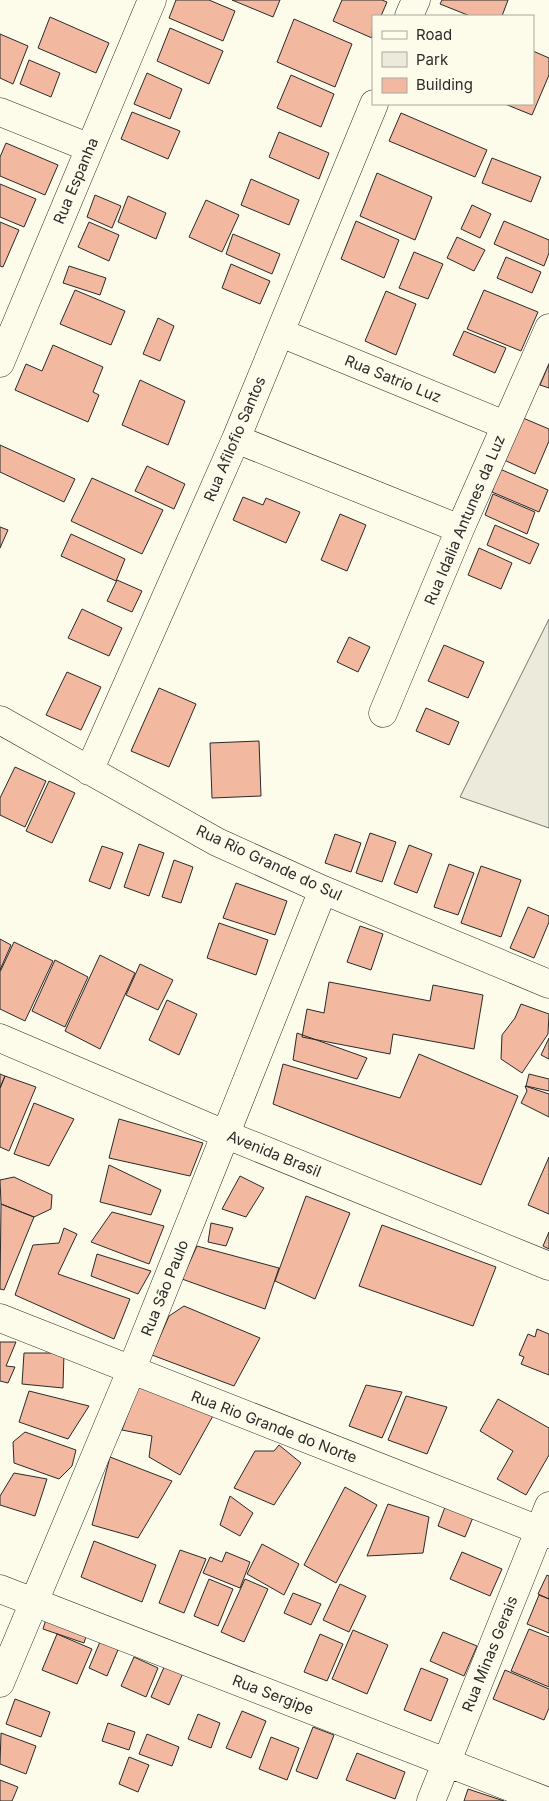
<svg xmlns="http://www.w3.org/2000/svg" width="549" height="1801" font-family="Inter,sans-serif">
<style>
.green{fill:#ecebdb;stroke:#74746e}
.building{fill:#f2b8a0;stroke:#2b2b2b}
.lines{fill:none;stroke-linecap:round;stroke-linejoin:round}
.minor-casing{stroke:#2b2b2b;stroke-width:29}
.minor{stroke:#fdfbea;stroke-width:28}
.labels{text-anchor:middle;stroke-width:4;stroke-linejoin:round;paint-order:stroke}
.street-label{font-size:15px;fill:#2b2b2b;stroke:#fdfbea}
</style>
<rect width="100%" height="100%" fill="#fdfbea"/>
<path class="green" d="M549,619V828L460,797Z"/>
<path class="building" d="M176,0H209L235,11L223,41L169,18Z
M232,0H280L273,17Z
M342,0H382L387,2L381,16H373L372,38L333,21Z
M442,0H508L502,16H470L440,4Z
M50,17L109,43L96,73L38,48Z
M294,19L352,44L335,87L277,62Z
M170,28L223,51L209,84L157,61Z
M0,34L28,46L13,84L0,78Z
M533,51L549,58V75L532,115L505,104H533Z
M29,60L60,73L51,97L20,84Z
M147,73L182,89L170,119L134,104Z
M291,75L334,94L321,127L277,108Z
M132,112L180,131L168,159L121,139Z
M401,113L487,150L475,177L389,141Z
M279,132L329,153L319,179L269,157Z
M6,143L58,165L45,195L0,176V157Z
M492,158L541,177L531,202L482,183Z
M377,173L432,197L415,240L360,216Z
M251,179L299,200L289,225L241,205Z
M0,184L36,199L24,227L0,217Z
M95,195L121,206L112,228L87,217Z
M128,196L166,213L156,239L118,222Z
M206,200L239,215L222,252L189,237Z
M472,205L491,214L480,238L461,229Z
M356,221L399,240L384,278L341,259Z
M504,221L549,240V253L544,266L494,244Z
M0,222L19,230L3,267L0,266Z
M89,222L119,235L109,261L78,247Z
M233,234L280,254L272,274L226,254Z
M457,237L485,250L474,271L447,258Z
M414,252L443,264L428,299L399,288Z
M506,257L541,272L532,293L497,278Z
M231,264L270,281L260,304L222,288Z
M69,266L106,278L100,295L63,283Z
M75,290L125,311L111,345L60,324Z
M484,290L538,312L521,351L467,329Z
M386,291L416,304L396,355L365,341Z
M158,318L174,326L160,361L143,354Z
M464,331L506,348L495,373L453,355Z
M53,345L103,367L93,392L99,395L88,422L15,390L26,364L42,371Z
M549,364V388L540,385Z
M140,380L185,401L168,445L122,425Z
M523,418L549,429V441L535,474L504,460Z
M0,445L75,479L64,502L0,472Z
M147,466L185,484L174,509L135,491Z
M500,469L548,490L539,512L492,492Z
M92,478L163,510L142,554L71,521Z
M493,494L535,512L527,534L485,515Z
M243,497L263,505L266,498L300,512L286,543L233,520Z
M340,514L366,525L347,571L321,560Z
M495,525L539,544L530,564L487,545Z
M0,527L8,530L0,548Z
M71,534L125,559L116,581L61,556Z
M479,548L512,563L501,589L468,575Z
M117,580L142,591L132,612L107,601Z
M82,609L122,628L109,656L68,638Z
M349,637L370,647L358,672L337,662Z
M444,645L484,662L468,698L428,681Z
M67,672L101,687L81,730L46,715Z
M159,688L196,704L169,767L131,751Z
M426,708L459,722L449,745L416,731Z
M259,741L261,796L212,798L210,743Z
M15,767L46,781L25,827L0,815V798Z
M49,781L75,793L52,843L26,831Z
M370,833L396,842L382,882L356,873Z
M335,834L361,843L351,872L325,863Z
M139,844L164,853L149,896L124,887Z
M409,845L432,854L417,893L394,884Z
M102,846L123,853L110,889L89,881Z
M174,860L193,867L181,903L162,897Z
M449,864L474,873L458,915L434,907Z
M481,866L521,880L501,937L461,923Z
M236,883L287,901L275,935L223,918Z
M528,907L549,916V922L534,958L510,948Z
M219,923L268,940L256,975L207,958Z
M360,926L383,934L371,970L347,962Z
M0,939L11,945L0,970Z
M14,942L53,961L25,1021L0,1009V972Z
M100,955L135,973L100,1049L65,1031Z
M55,960L88,977L65,1027L32,1011Z
M140,964L173,980L158,1010L126,995Z
M329,982L430,1001L433,985L483,995L474,1049L393,1034L390,1054L302,1037L307,1009L324,1013Z
M167,1000L197,1014L179,1055L149,1040Z
M521,1004L549,1014L548,1034L522,1073L501,1059L502,1035L515,1018Z
M297,1033L367,1058L357,1079L293,1060Z
M549,1038V1059L541,1055Z
M419,1054L518,1096L481,1185L273,1104L283,1064L400,1098Z
M0,1074L5,1076L0,1088Z
M529,1074L549,1079V1091L526,1086Z
M5,1076L36,1087L9,1151L0,1147V1088Z
M525,1086L549,1094V1117L521,1103L527,1091Z
M34,1103L74,1119L49,1166L14,1154Z
M119,1119L203,1143L190,1176L109,1158Z
M549,1157V1214L528,1205Z
M109,1165L161,1190L151,1215L100,1202Z
M240,1176L264,1188L246,1217L222,1209Z
M14,1177L52,1195L51,1209L34,1217L1,1204L0,1180Z
M306,1196L350,1213L315,1299L275,1281Z
M1,1204L34,1217L4,1290L0,1289Z
M112,1212L164,1226L149,1264L91,1242Z
M211,1223L233,1228L226,1246L208,1242Z
M382,1225L496,1267L473,1326L359,1286Z
M64,1228L77,1234L58,1274L130,1299L114,1339L15,1295L33,1245L59,1243Z
M549,1232V1249L543,1246Z
M197,1246L279,1268L265,1309L182,1279Z
M97,1254L151,1271L138,1294L91,1276Z
M184,1306L260,1338L234,1386L152,1355L169,1316Z
M537,1329L549,1334V1375L521,1364L524,1357L519,1355L528,1334L535,1337Z
M0,1342H16L6,1366L15,1367L8,1383L0,1381Z
M24,1353H64L63,1388L22,1384Z
M140,1381L214,1414L180,1475L149,1457L152,1436L122,1430Z
M366,1385L402,1392L382,1438L349,1426Z
M29,1391L89,1406L68,1439L19,1422Z
M406,1396L447,1407L427,1454L388,1440Z
M498,1399L549,1428V1455L526,1495L497,1479L513,1451L480,1431Z
M25,1432L76,1450L72,1466L59,1479L14,1463L13,1442Z
M279,1445L301,1463L274,1505L234,1488L255,1451H274Z
M110,1457L172,1481L138,1538L92,1525Z
M14,1473L47,1479L35,1516L0,1505V1496Z
M345,1487L377,1505L336,1583L304,1565Z
M230,1496L253,1513L240,1536L220,1525Z
M448,1499L476,1510L465,1537L438,1526Z
M388,1504L429,1517L423,1553L367,1556Z
M94,1541L156,1565L142,1602L81,1577Z
M262,1544L299,1564L284,1595L247,1574Z
M180,1550L206,1559L184,1613L159,1603Z
M226,1552L250,1562L240,1588L203,1573L210,1557L222,1562Z
M462,1552L502,1569L490,1596L450,1579Z
M547,1575L549,1576V1599L538,1594Z
M209,1579L233,1589L218,1626L194,1616Z
M245,1579L268,1589L244,1642L221,1632Z
M340,1584L366,1596L349,1632L323,1620Z
M293,1593L321,1604L311,1625L284,1613Z
M539,1595L549,1599V1633L527,1624Z
M47,1616L88,1630L84,1643L43,1629Z
M529,1629L549,1637V1687L511,1671Z
M353,1630L388,1645L367,1694L332,1679Z
M443,1632L477,1646L464,1676L430,1661Z
M57,1634L92,1649L77,1684L42,1670Z
M320,1634L343,1644L327,1681L304,1672Z
M102,1637L120,1645L107,1676L89,1668Z
M134,1657L158,1668L146,1697L121,1686Z
M165,1665L183,1673L169,1705L151,1697Z
M421,1668L448,1679L431,1721L404,1710Z
M505,1670L549,1689V1708L544,1720L493,1699Z
M15,1699L50,1712L41,1737L6,1724Z
M242,1711L266,1721L251,1758L226,1748Z
M198,1714L220,1723L211,1748L188,1739Z
M108,1723L135,1732L129,1750L102,1741Z
M313,1727L334,1735L317,1779L296,1771Z
M1,1733L36,1746L26,1774L0,1764Z
M147,1734L179,1747L172,1766L139,1754Z
M271,1737L299,1748L287,1780L259,1769Z
M357,1753L405,1772L395,1799L346,1780Z
M129,1757L149,1765L138,1792L119,1784Z
M0,1780L18,1787L12,1801H0Z
M468,1789L504,1801H464Z"/>
<g class="lines">
<defs>
<path id="minor" d="M409,16L416,0
M0,112L90,148
M281,333L505,425
M0,363L152,0
M236,439L460,529
M383,713L460,529L549,328
M0,720L217,842L323,890L549,984
M89,771L236,439L374,104
M0,1038L227,1135L549,1266
M0,1318L549,1534
M0,1589L546,1801
M0,1683L131,1371L323,890
M431,1801L549,1506"/>
</defs>
<use href="#minor" class="minor-casing"/>
<use href="#minor" class="minor"/>
</g>
<g class="labels">
<g class="street-label">
<text transform="translate(76 181) rotate(-67)" y="5">Rua Espanha</text>
<text transform="translate(393 379) rotate(22)" y="5">Rua Satrio Luz</text>
<text transform="translate(235 439) rotate(-67)" y="5">Rua Afilofio Santos</text>
<text transform="translate(465 520) rotate(-67)" y="5">Rua Idalia Antunes da Luz</text>
<text transform="translate(269 863) rotate(25)" y="5">Rua Rio Grande do Sul</text>
<text transform="translate(274 1154) rotate(22)" y="5">Avenida Brasil</text>
<text transform="translate(165 1288) rotate(-68)" y="5">Rua São Paulo</text>
<text transform="translate(274 1427) rotate(21)" y="5">Rua Rio Grande do Norte</text>
<text transform="translate(490 1654) rotate(-68)" y="5">Rua Minas Gerais</text>
<text transform="translate(273 1695) rotate(21)" y="5">Rua Sergipe</text>
</g>
</g>
<rect x="372" y="15" width="162" height="90" fill="#fdfbea" stroke="#a9a89e"/>
<rect x="382" y="31" width="25" height="8" fill="#fdfbea" stroke="#a9a89e"/>
<text x="416" y="40" font-size="15" fill="#2b2b2b">Road</text>
<rect x="382" y="52" width="25" height="15" fill="#ecebdb" stroke="#a9a89e"/>
<text x="416" y="65" font-size="15" fill="#2b2b2b">Park</text>
<rect x="382" y="78" width="25" height="15" fill="#f2b8a0" stroke="#a9a89e"/>
<text x="416" y="90" font-size="15" fill="#2b2b2b">Building</text>
</svg>
